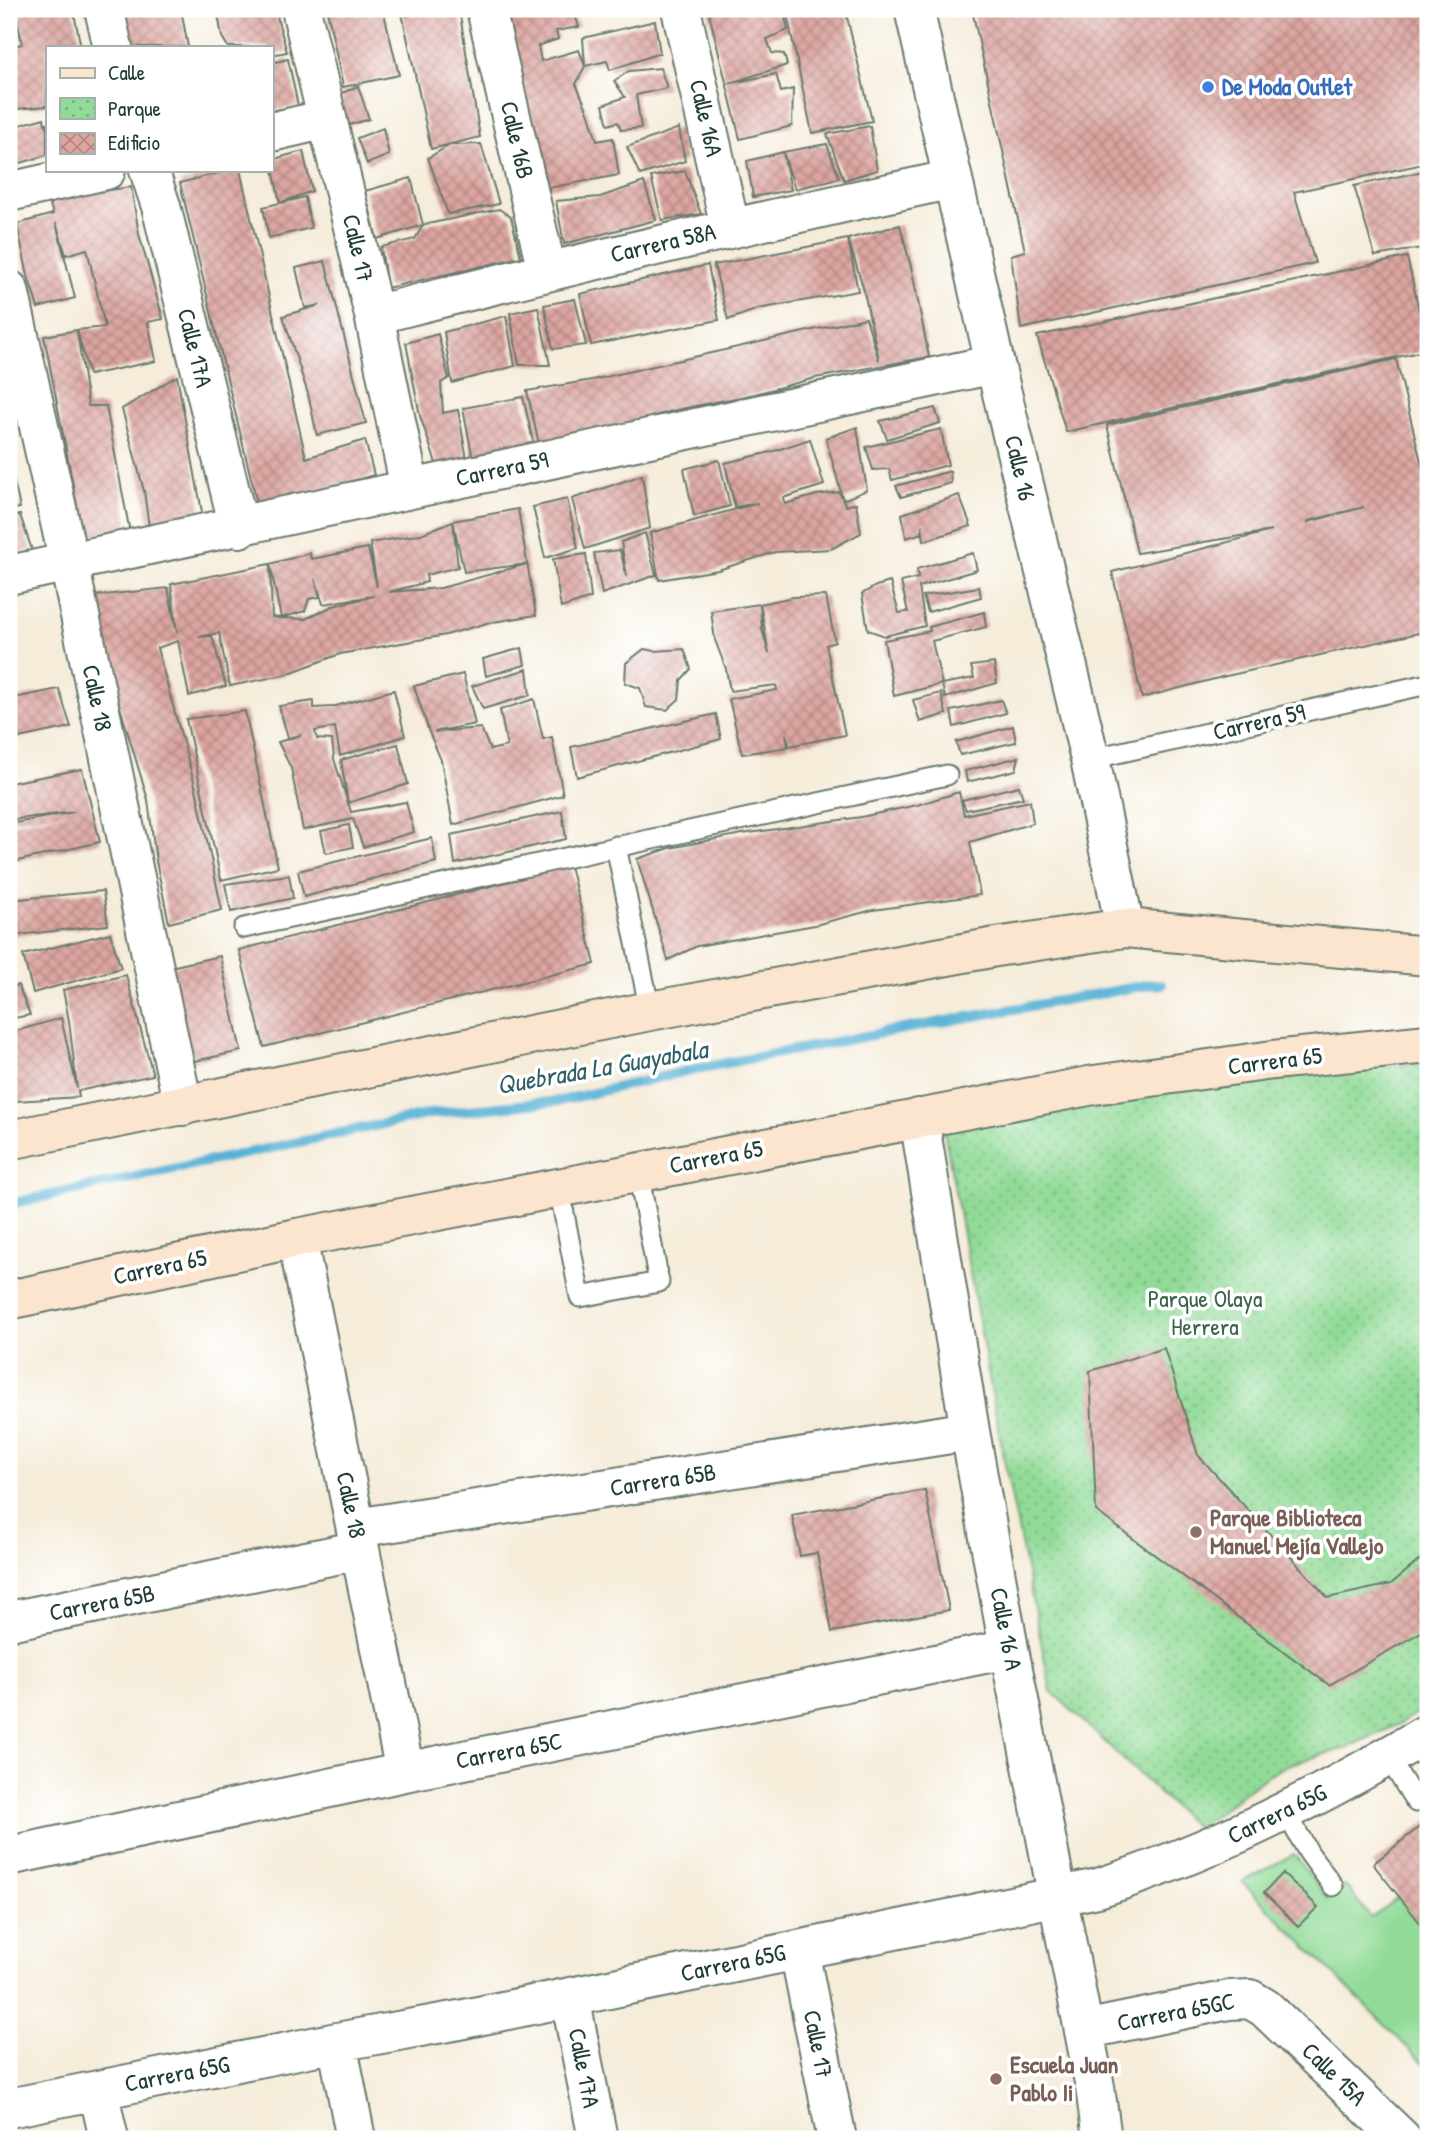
<svg xmlns="http://www.w3.org/2000/svg" width="1437" height="2148" font-family="'Patrick Hand',sans-serif">
<style>
.green{fill:#91db97;stroke:#588c66;stroke-width:2}
.park{fill:url(#park-dots);stroke:#588c66;stroke-width:2}
.lines{fill:none;stroke-linecap:round;stroke-linejoin:round}
.stream{stroke:#58b2d5;stroke-width:10}
.building{fill:url(#building-cross-hatch);fill-rule:evenodd}
.service-casing{stroke:#6a7a6e;stroke-width:23}
.minor-casing{stroke:#6a7a6e;stroke-width:42}
.secondary-casing{stroke:#6a7a6e;stroke-width:42}
.service{stroke:#fff;stroke-width:19}
.minor{stroke:#fff;stroke-width:38}
.secondary{stroke:#fce5cf;stroke-width:38}
.shop-dot{fill:#3f7fe0;stroke:#fff;stroke-width:2.5}
.education-dot{fill:#8d6e63;stroke:#fff;stroke-width:2.5}
.labels{text-anchor:middle;stroke-width:7;stroke-linejoin:round;paint-order:stroke}
.shop-label{font-size:24px;font-weight:bold;fill:#366cbe;stroke:#fff;text-anchor:start}
.street-label{font-size:24px;fill:#1f3d34;stroke:#fff}
.park-label{font-size:24px;fill:#3c644d;stroke:#fff}
.education-label{font-size:24px;font-weight:bold;fill:#785e54;stroke:#fff;text-anchor:start}
.water-label{font-size:26px;font-style:italic;fill:#306064;stroke:#fff}
</style>
<defs>
<pattern id="park-dots" width="8" height="8" patternUnits="userSpaceOnUse" patternTransform="scale(1.75)"><rect width="8" height="8" fill="#91db97"/><path d="M2 2h.1M6 6h.1" fill="none" stroke="#76b37c" stroke-width="1.8" stroke-linecap="round"/></pattern>
<pattern id="building-cross-hatch" width="8" height="8" patternUnits="userSpaceOnUse" patternTransform="scale(1.75)"><rect width="8" height="8" fill="#dda5a0"/><path d="M0 0l8 8M0 8l8-8" fill="none" stroke="#b38883"/></pattern>
</defs>
<rect width="100%" height="100%" fill="#fff"/>
<filter id="ink" filterUnits="userSpaceOnUse"><feTurbulence type="fractalNoise" baseFrequency=".0143" numOctaves="2"/><feDisplacementMap in="SourceGraphic" scale="14" xChannelSelector="R" yChannelSelector="G"/><feConvolveMatrix kernelMatrix="1 2 1 2 8 2 1 2 1" color-interpolation-filters="sRGB"/></filter>
<filter id="wash" filterUnits="userSpaceOnUse"><feTurbulence type="fractalNoise" baseFrequency=".00686" numOctaves="4" result="noise"/><feDisplacementMap in="SourceGraphic" scale="28" xChannelSelector="R" yChannelSelector="G"/><feGaussianBlur stdDeviation="1.57" result="paint"/><feColorMatrix in="noise" values="0 0 0 0 0 0 0 0 0 0 0 0 0 0 0 0 0 1.4 0 .05"/><feComposite in="paint" operator="in"/></filter>
<g filter="url(#wash)">
<rect width="100%" height="100%" fill="#f5ecd9"/>
<path class="green" d="M1294,1854L1327,1899L1345,1885L1371,1918L1399,1896L1428,1933V2068L1242,1882Z"/>
<path class="park" d="M1428,1063V1705L1399,1724L1346,1748L1287,1765L1255,1784L1197,1829L1051,1691L1006,1470L943,1125L1273,1074Z"/>
<g class="lines">
<path class="stream" d="M9,1204L430,1114L559,1101L691,1070L892,1031L1153,984L1162,985"/>
</g>
<g id="blocks">
<path class="building" d="M15,9H73L81,47H47V106L17,109L9,64V47L22,44Z
M122,9H181L188,47H131Z
M217,9H277L278,21L287,52L271,55V47H228L222,37Z
M327,9H383L399,75L343,87Z
M401,9H426L406,16L440,9H459L480,137L431,149Z
M506,9H552L553,13L573,9L579,27L556,31L558,39L538,46L541,61L579,50L585,66L583,38L655,21L660,53L610,70L607,61L585,66L576,84L589,114L597,141L613,138L619,175L548,188Z
M708,9H783L788,30L767,39L772,53L784,54L787,65L727,84L776,74L781,92L793,89L792,126L740,139Z
M786,9H845L872,121L812,133Z
M976,9H1428V163L1294,192L1315,263L1021,329L1011,255L1025,251L972,10Z
M288,59L298,106L271,111V63Z
M660,68L667,88L636,95L641,128L621,130L618,122L608,125L603,105L625,97L614,81L629,71Z
M358,86L369,119L346,126L340,94Z
M44,118L45,124L47,123V155L11,166L9,160V128Z
M870,126L877,170L844,180L827,134Z
M383,128L389,155L367,164L357,138Z
M679,128L685,161L640,175L627,147Z
M481,144L499,204L448,214L428,158L450,145Z
M827,144L839,178L795,189L783,152L791,190L753,197L747,161L783,152Z
M303,151L312,191L280,203L271,160Z
M229,170H240L306,458L365,440L374,475L313,492L257,503L180,183Z
M1428,170V247L1375,256L1354,186Z
M685,171L701,214L662,220L651,177Z
M411,178L423,225L377,239L365,191Z
M644,182L656,220L564,244L556,201L600,197Z
M131,187L139,234L163,319L148,322L156,361L89,375L77,330L88,406H106L131,538L85,547L44,336L77,330L105,327L87,249L66,255L56,223L75,298L38,308L28,276L17,224L53,214L48,198Z
M305,197L311,228L269,238L263,207Z
M499,209L511,217L521,257L387,288L381,247L415,239L423,225Z
M900,225L912,271L929,357L815,378L755,394L676,410L608,429L539,444L527,391L592,380L866,318L879,360L863,287L848,239Z
M848,239L858,291L758,309L728,320L714,265Z
M1407,257L1428,350L1066,432L1037,336Z
M325,261L366,423L317,435L308,394L283,316L320,305L305,308L296,268Z
M708,265L719,320L591,345L580,294Z
M575,299L586,345L553,349L544,305Z
M538,307L550,365H519L510,313Z
M506,316L515,366L452,383L444,332Z
M438,334L449,378L441,383L443,413L458,410L467,459L437,466L420,416L406,343Z
M1396,359L1428,490V631L1222,677L1142,698L1112,572L1271,531L1137,553L1107,425ZM1364,507L1308,522V521Z
M177,376L204,523L150,534L144,491L122,409Z
M523,397L534,446L473,459L463,408Z
M935,408L940,423L887,439L880,421Z
M857,427L867,490L843,500L826,438Z
M941,429L948,465L892,480L889,469L873,470L866,447Z
M9,430H10L15,460L9,461Z
M810,439L824,485L783,498L785,504L817,495L839,492L846,506L856,503L861,533L831,549L775,552L718,570L659,580L650,533L758,503L735,507L725,463L771,452Z
M719,460L730,506L694,516L684,469Z
M950,471L951,483L901,497L896,486Z
M9,472H12L20,508L9,510Z
M642,475L650,528L585,549L572,499Z
M959,495L971,526L924,541L922,525V533L906,538L902,514Z
M567,499L578,548L545,558L533,507Z
M518,509L536,615L487,623L446,635L340,654L284,675L230,686L219,633L198,637L212,636L226,686L189,696L178,641L157,648L196,789L222,910L169,923L156,861L148,800L114,687L94,596L168,588L177,632L171,584L270,564L310,553L311,559L368,548L377,587L370,543L421,534L453,521ZM453,521L464,572L527,564L441,588L389,592L427,582L426,575L458,567ZM270,564L281,618L272,617ZM315,579L323,604L374,596L333,606L305,619L281,618L305,611L309,599L320,597Z
M20,515L32,550L9,556V517Z
M645,533L656,575L602,594L594,553L620,550L627,577L621,542Z
M973,553L977,570L919,587L925,626L885,636L868,630L862,594L876,586L890,582L899,613L908,612L901,582L918,578L917,569Z
M586,554L591,598L561,608L553,559Z
M979,587L981,597L928,612L923,596Z
M826,596L835,642L826,645L845,735L789,746L786,734L788,747L742,754L729,699L777,690L776,685L730,691L726,669L715,640L711,611L760,604L793,597ZM760,604L769,654L762,629Z
M984,612L986,627L932,641L942,684L894,696L884,640L930,631L929,627Z
M522,648L525,665L486,676L483,659Z
M644,649L655,651L684,649L691,669L681,680L679,699L667,710L646,707L640,688L625,683L626,663Z
M994,663L997,683L945,698L942,684L974,678L971,666Z
M527,669L530,695L483,709L472,686Z
M463,674L475,724L434,732L481,728L490,750L507,746L500,710L534,699L543,739L552,737L563,795L453,825L441,760L429,732L414,686Z
M59,689L71,727L9,740V699Z
M394,690L405,736L340,756L335,727L315,731L317,739L332,740L334,759L351,812L406,802L414,832L363,847L353,819L303,830L291,768L278,742L301,735L288,738L279,706L314,701V708L332,707Z
M941,693L946,714L920,722L913,700Z
M1001,700L1006,713L954,727L951,711Z
M245,711L278,867L221,880L186,719Z
M716,714L721,739L577,777L571,747Z
M1013,726L1016,742L960,755L956,742Z
M398,744L408,784L348,803L341,760Z
M1019,757L1016,770L967,782L965,771Z
M82,769L100,842L9,863V824L74,812L9,820V783Z
M1019,786L1023,798L966,810L962,800Z
M959,792L964,815L1030,801L1033,823L970,842L980,895L873,910L815,925L697,946L668,960L637,859L670,848L742,834L861,817L917,805Z
M562,811L566,839L455,864L451,835Z
M349,825L353,847L326,853L321,831Z
M432,838L436,862L304,897L298,871Z
M570,866L595,964L264,1047L239,950Z
M289,875L293,898L231,912L225,884Z
M103,891L108,925L9,936V900Z
M110,933L121,968L33,993L23,955Z
M220,956L241,1051L190,1062L170,967Z
M9,958L14,979L9,980Z
M126,975L153,1075L78,1091L79,1097L16,1101L9,1070V1033L61,1018L77,1088L69,1021L63,990Z
M18,985L30,1015L9,1019V989Z
M1164,1348L1198,1455L1328,1598L1391,1584L1428,1553V1628L1329,1685L1096,1511L1090,1371Z
M925,1490L949,1610L832,1632L817,1553L800,1556L792,1515Z
M1428,1820V1933L1373,1864Z
M1283,1873L1318,1907L1298,1926L1264,1893Z"/>
</g>
</g>
<g filter="url(#ink)">
<use href="#blocks" fill-opacity="0" stroke="#6a7a6e" stroke-width="2"/>
<g class="lines">
<defs>
<path id="service" d="M1090,759L1428,684
M616,846L650,1011
M244,928L947,775
M559,1187L580,1297L659,1282L638,1172
M1388,1757L1416,1802
M1285,1811L1309,1853L1333,1886"/>
<path id="minor" d="M104,9L113,47
M301,9L374,315L410,489
M486,9L547,271
M681,9L730,227
M914,9L995,364L1090,759L1125,928
M271,132L327,119
M149,170L161,206L239,528
M9,192L106,170
M9,290L69,563L183,1106
M374,315C566,266 759,221 953,179
M9,575C338,507 666,434 995,364
M919,1118L970,1431L1009,1649L1095,2087L1102,2139
M297,1238L405,1772
M356,1528L970,1431
M9,1621L360,1550
M9,1856L405,1772L1009,1649
M799,1950L837,2139
M570,1997L598,2139
M1084,2030L1229,2000L1250,1999L1265,2008L1402,2139
M337,2042L356,2139
M98,2090L109,2139
M9,2108L337,2042L459,2020L1098,1888C1215,1851 1323,1795 1428,1733"/>
<path id="secondary" d="M9,1140L650,1011L996,947L1125,928L1428,956
M9,1300L297,1238L1094,1085L1273,1060L1428,1044"/>
</defs>
<use href="#service" class="service-casing"/>
<use href="#minor" class="minor-casing"/>
<use href="#secondary" class="secondary-casing"/>
<use href="#service" class="service"/>
<use href="#minor" class="minor"/>
<use href="#secondary" class="secondary"/>
</g>
</g>
<circle class="shop-dot" cx="1208" cy="87" r="7"/>
<g class="education-dot">
<circle cx="1196" cy="1532" r="7"/>
<circle cx="996" cy="2079" r="7"/>
</g>
<g class="labels">
<g class="shop-label">
<text x="1222" y="95">De Moda Outlet</text>
</g>
<g class="street-label">
<text transform="translate(706 118) rotate(77)" y="8">Calle 16A</text>
<text transform="translate(517 140) rotate(77)" y="8">Calle 16B</text>
<text transform="translate(663 243) rotate(-13)" y="8">Carrera 58A</text>
<text transform="translate(358 248) rotate(77)" y="8">Calle 17</text>
<text transform="translate(195 348) rotate(76)" y="8">Calle 17A</text>
<text transform="translate(1020 468) rotate(77)" y="8">Calle 16</text>
<text transform="translate(502 469) rotate(-12)" y="8">Carrera 59</text>
<text transform="translate(97 698) rotate(78)" y="8">Calle 18</text>
<text transform="translate(1259 722) rotate(-13)" y="8">Carrera 59</text>
<text transform="translate(1275 1061) rotate(-7)" y="8">Carrera 65</text>
<text transform="translate(716 1157) rotate(-11)" y="8">Carrera 65</text>
<text transform="translate(160 1267) rotate(-12)" y="8">Carrera 65</text>
<text transform="translate(663 1480) rotate(-9)" y="8">Carrera 65B</text>
<text transform="translate(351 1505) rotate(78)" y="8">Calle 18</text>
<text transform="translate(102 1603) rotate(-11)" y="8">Carrera 65B</text>
<text transform="translate(1006 1629) rotate(79)" y="8">Calle 16 A</text>
<text transform="translate(509 1751) rotate(-11)" y="8">Carrera 65C</text>
<text transform="translate(1277 1814) rotate(-26)" y="8">Carrera 65G</text>
<text transform="translate(733 1963) rotate(-12)" y="8">Carrera 65G</text>
<text transform="translate(1176 2012) rotate(-11)" y="8">Carrera 65GC</text>
<text transform="translate(818 2044) rotate(79)" y="8">Calle 17</text>
<text transform="translate(584 2068) rotate(79)" y="8">Calle 17A</text>
<text transform="translate(177 2074) rotate(-11)" y="8">Carrera 65G</text>
<text transform="translate(1334 2074) rotate(44)" y="8">Calle 15A</text>
</g>
<g class="park-label">
<text x="1205" y="1307">Parque Olaya<tspan x="1205" dy="28">Herrera</tspan></text>
</g>
<g class="education-label">
<text x="1210" y="1526">Parque Biblioteca<tspan x="1210" dy="28">Manuel Mejía Vallejo</tspan></text>
<text x="1010" y="2073">Escuela Juan<tspan x="1010" dy="28">Pablo Ii</tspan></text>
</g>
<g class="water-label">
<text transform="translate(602 1067) rotate(-10)" y="9">Quebrada La Guayabala</text>
</g>
</g>
<rect width="1437" height="2148" fill="none" stroke="#fff" stroke-width="35"/>
<rect x="46" y="46" width="228" height="126" fill="#ffffff" stroke="#a5b1ae" stroke-width="2"/>
<rect x="60" y="68" width="35" height="10" fill="#fce5cf" stroke="#a5b1ae" stroke-width="2"/>
<text x="108" y="80" font-size="21" fill="#1f3d34">Calle</text>
<rect x="60" y="98" width="35" height="21" fill="url(#park-dots)" stroke="#a5b1ae" stroke-width="2"/>
<text x="108" y="116" font-size="21" fill="#1f3d34">Parque</text>
<rect x="60" y="133" width="35" height="21" fill="url(#building-cross-hatch)" stroke="#a5b1ae" stroke-width="2"/>
<text x="108" y="150" font-size="21" fill="#1f3d34">Edificio</text>
</svg>
